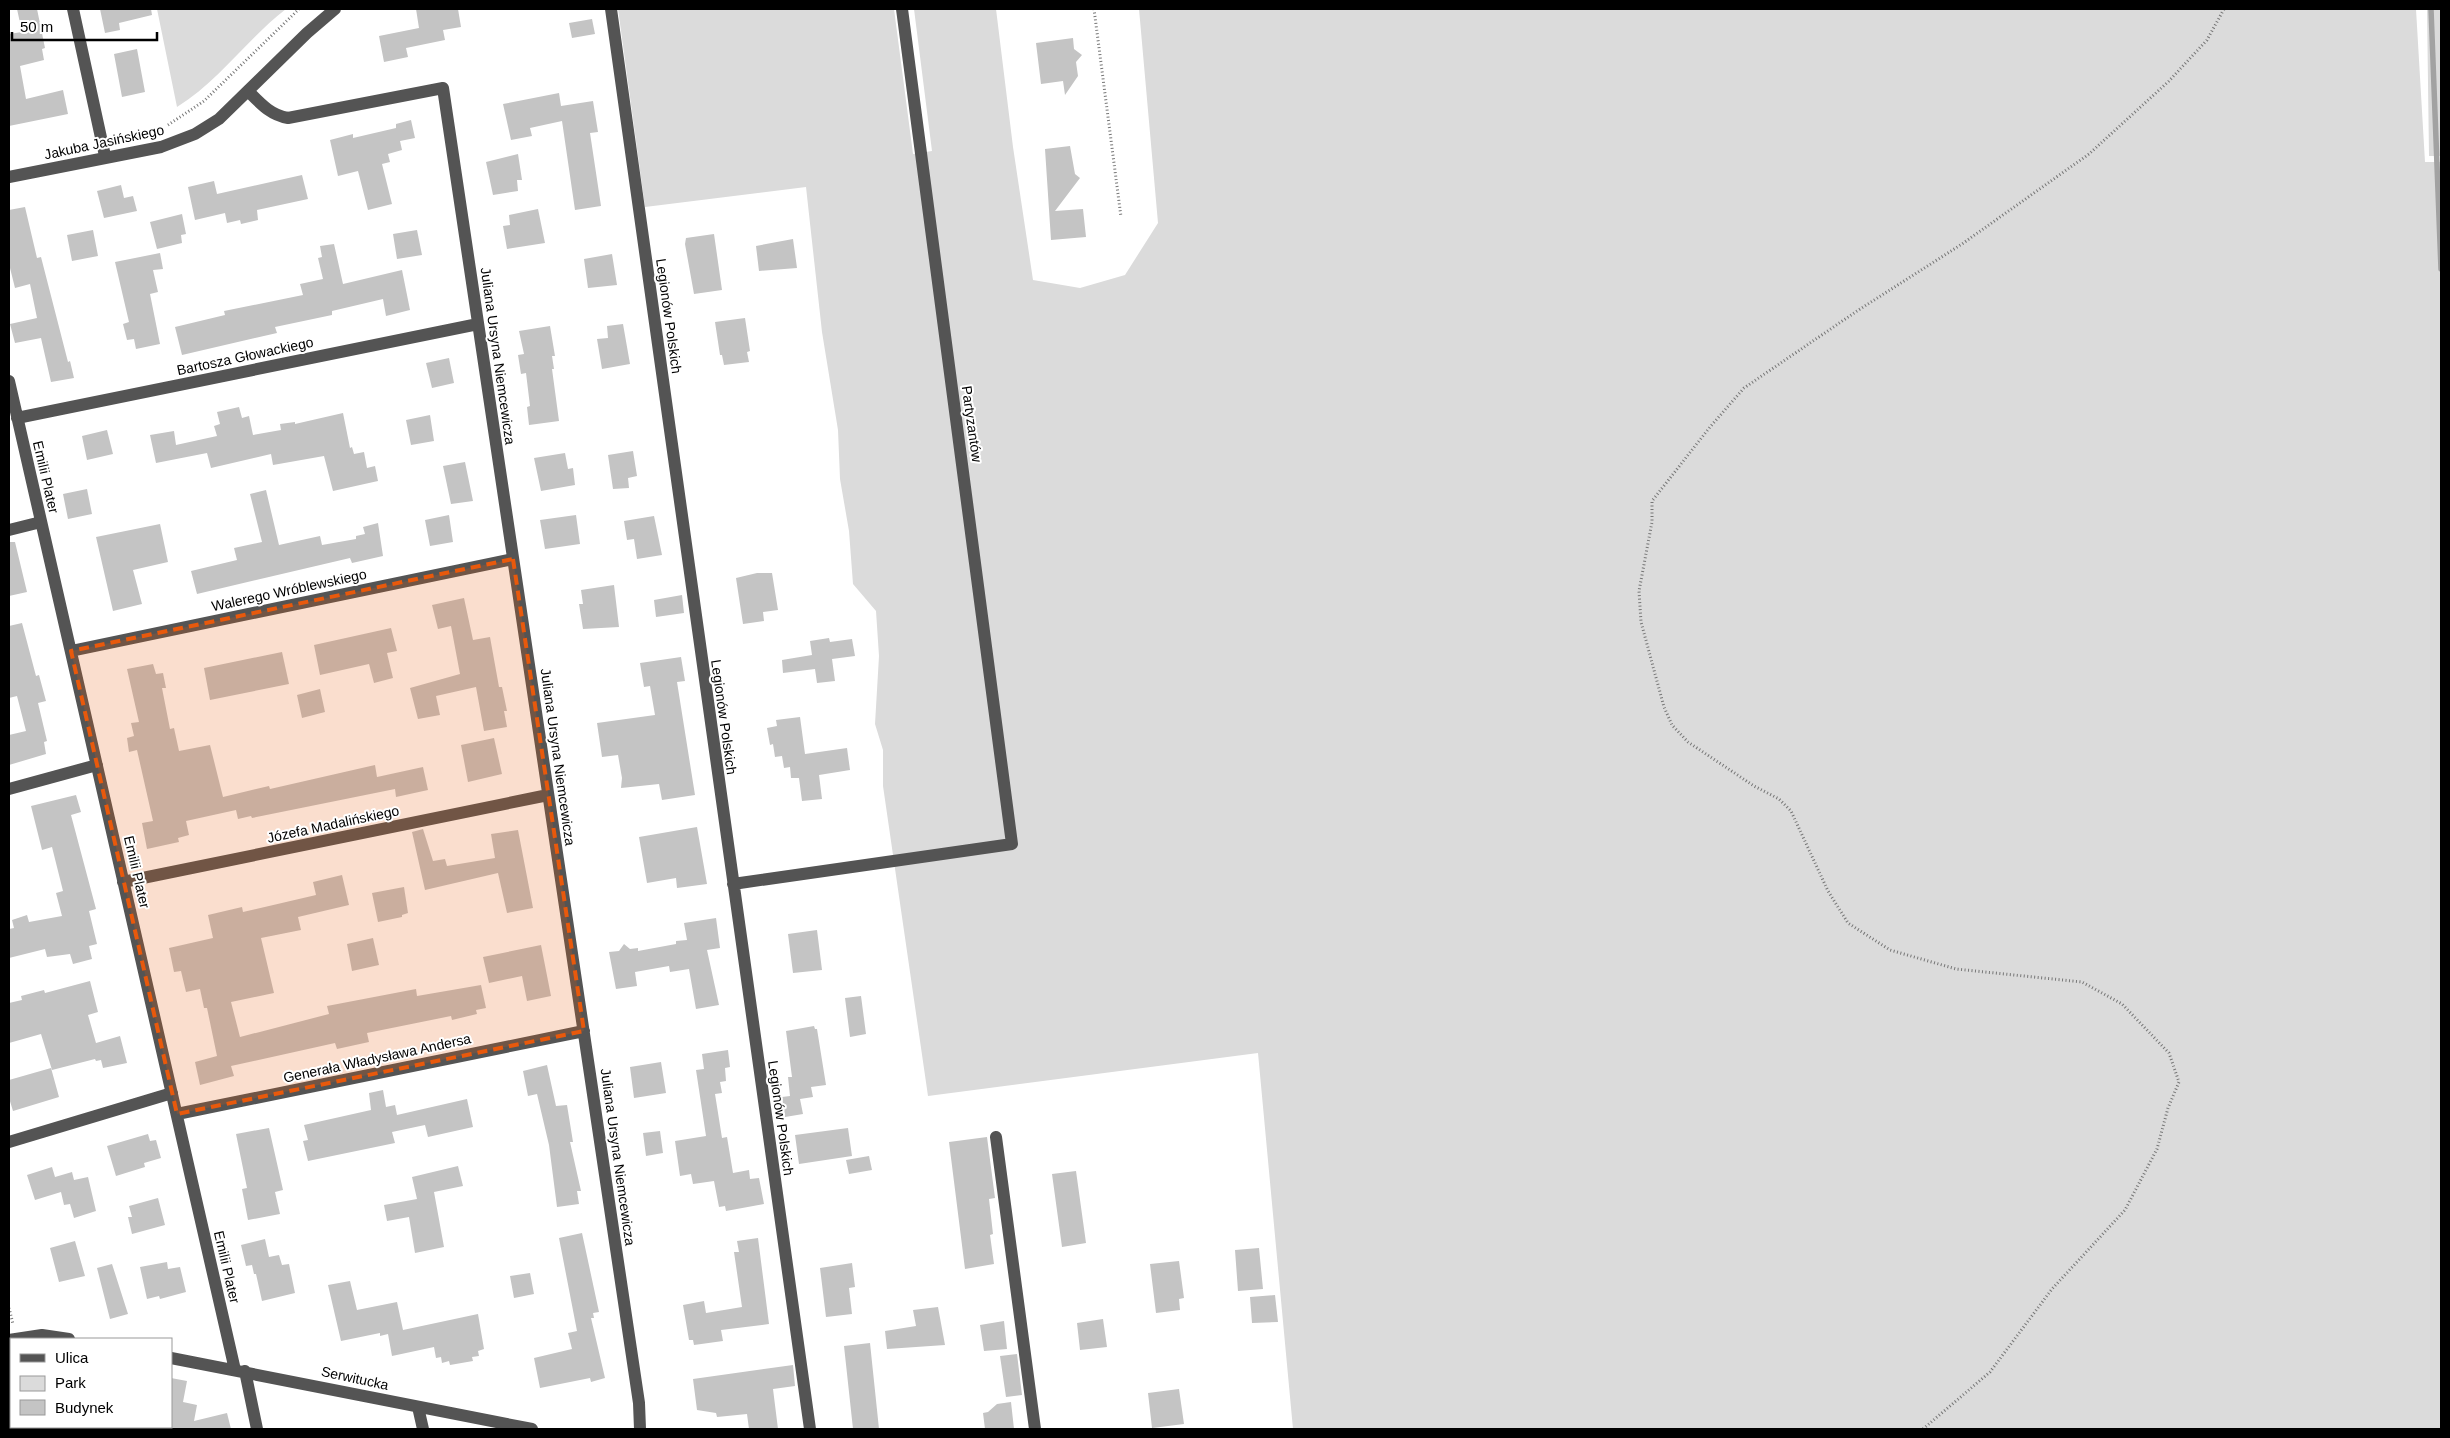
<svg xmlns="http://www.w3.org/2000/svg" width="2450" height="1438" font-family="Arial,sans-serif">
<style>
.green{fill:#dbdbdb}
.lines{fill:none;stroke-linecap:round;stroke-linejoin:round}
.stream{stroke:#a2a2a2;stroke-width:5.5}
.building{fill:#c4c4c4}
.path{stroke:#767676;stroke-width:3;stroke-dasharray:1 2.5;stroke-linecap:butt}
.minor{stroke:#545454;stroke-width:12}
.marked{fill:#e8590c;fill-opacity:0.2;stroke:#e8590c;stroke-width:4;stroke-dasharray:10 6;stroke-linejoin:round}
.labels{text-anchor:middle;stroke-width:4;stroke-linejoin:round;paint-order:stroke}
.street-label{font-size:14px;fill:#000;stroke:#fff}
</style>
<rect width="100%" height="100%" fill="#fff"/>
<path class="green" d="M157,9H286C247,39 219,81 177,107Z
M618,9H894L913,154L932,151L914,9H996L1013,147L1033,280L1080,288L1125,275L1158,223L1139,9H2416L2425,162H2441V1429H1293L1258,1053L928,1096L883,786V750L875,724L879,656L876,611L853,584L849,531L840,479L838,430L822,332L806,187L645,207Z
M2427,9H2441V156H2429Z"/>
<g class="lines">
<path class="stream" d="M2431,9L2441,269"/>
</g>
<path class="building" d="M17,9H37L45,48L42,49L44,60L20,66L26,99L63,90L68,114L9,126V34L22,32Z
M100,9H151L152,15L119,23L120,30L105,33Z
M416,9H458L461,27L443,30L445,40L406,48L408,57L384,62L379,36L419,28Z
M592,19L595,34L572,38L569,23Z
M1073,38L1074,49L1082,55L1076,62L1078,76L1065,95L1063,81L1041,84L1036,43Z
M137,49L145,92L122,97L114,54Z
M559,93L561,106L593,101L598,132L590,133L601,206L575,210L562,121L530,128L532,136L511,140L503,104Z
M411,120L415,138L400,141L402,150L388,154L390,162L382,164L392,204L368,210L358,171L338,176L330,140L353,134V138L396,128V124Z
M1070,146L1075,174L1080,178L1055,211L1083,209L1086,237L1051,240L1045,149Z
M518,154L522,180H517L518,191L493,195L486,162Z
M302,175L308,199L257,210L258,220L241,224L240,220L227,223L225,213L195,220L188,187L214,181L217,194Z
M121,185L124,198L133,196L137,211L104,218L97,191Z
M25,207L37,258L41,257L68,362L70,361L74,378L51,382L41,338L15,343L10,324L37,318L30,284L15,288L9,264V210Z
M538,209L545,243L507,249L503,226L510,225L509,215Z
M182,214L186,234L181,235L182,243L157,249L150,222Z
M93,230L98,256L72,261L67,235Z
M417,230L422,255L397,259L393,234Z
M714,234L722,290L694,294L685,244L686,238Z
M793,239L797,268L759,271L756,246Z
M334,244L343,284L402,270L410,310L386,316L383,299L332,311V315L275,327L277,333L182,355L175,327L225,315L224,311L303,295L300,284L323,279L318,258L322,257L320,246Z
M160,253L163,269L153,270L158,292L150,294L160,344L136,349L134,339L127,340L123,324L129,322L115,262Z
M612,254L617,285L588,288L584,259Z
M745,318L750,351L747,352L749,362L724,365L722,355H720L715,322Z
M623,324L630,364L602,369L597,339L608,338L607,326Z
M550,326L555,356H552L554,369H552L559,421L529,425L527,407L530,406L526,373L521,374L518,355L524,354L519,331Z
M449,358L454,383L432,388L426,363Z
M239,407L242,418L249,416L253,435L281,430L280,424L295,422V424L343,413L350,448L352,447L354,454L364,452L367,468L375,466L378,481L333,491L324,456L273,465L271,454L211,468L207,453L156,463L150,435L174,431L176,445L217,436L214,426L220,424L217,412Z
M430,415L434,441L411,445L406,420Z
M107,430L113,454L87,460L82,436Z
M633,451L637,476L628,478L629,488L613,489L608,455Z
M565,453L568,469L573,468L575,485L541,491L534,458Z
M465,462L473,501L451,504L443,466Z
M87,489L92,514L68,519L63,494Z
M266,490L279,545L320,536L322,545L356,539V536L365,534L363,527L378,523L383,556L352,563L350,558L197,594L191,571L237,560L234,548L262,542L250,494Z
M449,515L453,542L430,546L425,520Z
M576,515L580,544L545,549L540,520Z
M654,516L662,555L637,559L634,539L627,540L624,521Z
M160,524L168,562L133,570L142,604L113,611L96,537Z
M9,542H15L27,592L9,596Z
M757,573H772L778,610L763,612L764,621L743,624L736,578Z
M614,585L619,627L583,629L579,604H583L581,590Z
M682,595L684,613L656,617L654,600Z
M464,598L473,640L490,637L499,687H502L507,711H504L507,727L484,731L476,687L436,696L440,715L418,719L410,688L460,674L451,626L438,629L432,605Z
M22,623L36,676L39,675L46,701L38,703L47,741L44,742L46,754L9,765V735L26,731L17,696L9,698V626Z
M391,628L397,651L387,653L393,678L374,683L369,664L320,675L314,645Z
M829,638L830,642L852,639L855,656L832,659L835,681L817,683L815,669L783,673L782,660L812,655L810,641Z
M282,652L289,684L210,700L204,668Z
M681,657L685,681L677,682L695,795L662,800L659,784L621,788L622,778L618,755L602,757L597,723L655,715L650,686L644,687L640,663Z
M153,664L156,674L163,673L166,688H162L170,729L174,728L179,751L210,745L223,797L269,786L270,789L375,765L377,777L423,767L428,790L396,797L395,789L252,818L251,816L238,819L236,810L186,821L189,835L178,838L179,842L147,849L142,823L153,821L137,750L129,752L127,738L134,736L131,723L139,722L127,669Z
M320,689L325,712L302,718L297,695Z
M800,717L805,754L847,748L850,770L819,775L822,799L802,801L799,778H791L790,767L784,768L782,756L775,757L773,744L770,745L767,728L777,726L776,720Z
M494,738L502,774L468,782L461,745Z
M76,795L81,812L71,815L96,909L89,911L97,944L89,946L92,959L73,964L70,954L47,957L45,949L9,958V929L14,928L12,920L27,915L29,922L62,916L56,893L63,891L52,847L42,850L31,806Z
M697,827L707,884L677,888L676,878L647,883L639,837Z
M423,829L433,861L445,859L447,866L495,858L491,834L518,830L533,908L507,913L498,873L425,890L412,832Z
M342,875L349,905L298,917L301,930L261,938L274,993L231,1002L240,1037L329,1014L327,1006L416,989L417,996L481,985L486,1008L476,1010L477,1014L452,1020L451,1016L367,1033L369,1042L337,1049L335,1043L231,1066L234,1076L200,1085L195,1062L217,1056L207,1008H204L200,989L186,992L181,971L174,972L169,948L213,938L208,915L242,907L243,912L316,895L313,882Z
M404,887L408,913L402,915V917L378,922L372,893Z
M716,918L720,948L707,950L719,1005L696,1009L689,969L670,972L669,966L635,972L637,986L616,989L609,952L619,951L624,944L630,949L638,948V951L676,944V941L687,940L684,923Z
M817,930L822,970L793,973L788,934Z
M373,938L379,965L352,971L347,944Z
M541,945L551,996L527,1001L522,976L489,983L483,957Z
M90,981L98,1012L88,1015L96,1043L120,1036L127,1063L103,1068L101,1060L96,1061L95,1059L52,1070L41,1034L9,1043V1003L22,1000L21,996L44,990L45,993Z
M861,996L866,1034L850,1037L845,998Z
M814,1026L815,1029H817L826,1085L811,1087L813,1097L800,1099L803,1114L785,1117L782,1097L790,1096L788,1077H792L786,1031Z
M728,1050L730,1067L725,1068L726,1081L720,1082L722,1093L715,1094L722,1138L727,1137L733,1173L749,1170L750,1179L759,1178L764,1204L726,1211L725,1206L719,1207L714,1181L693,1184L691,1174L680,1176L675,1141L706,1136L696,1070L704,1069L702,1054Z
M661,1062L666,1093L634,1098L630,1067Z
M547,1065L556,1106L567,1105L573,1142H570L581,1191H577L579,1204L557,1207L549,1145L537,1094L528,1096L523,1071Z
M51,1068L59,1097L13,1111L9,1098V1080Z
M383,1090L386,1107L395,1105L397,1115L467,1099L473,1127L428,1137L425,1125L392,1132L395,1143L308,1161L303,1141L308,1140L304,1125L371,1110L369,1093Z
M269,1128L283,1190L275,1192L280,1214L248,1220L242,1189L247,1188L236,1134Z
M848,1128L852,1156L799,1164L795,1135Z
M660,1131L663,1153L646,1156L643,1133Z
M148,1134L150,1141L156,1140L161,1158L144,1163L145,1167L116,1176L107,1146Z
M987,1137L995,1198L989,1199L993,1234L990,1235L994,1264L965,1269L949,1142Z
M869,1156L872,1170L849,1174L846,1160Z
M458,1166L463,1186L434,1192L444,1247L415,1253L409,1217L387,1221L384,1205L417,1199L412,1177Z
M52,1167L55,1177L72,1172L74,1180L88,1177L96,1211L74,1218L70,1204L64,1205L61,1192L35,1200L27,1175Z
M1076,1171L1086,1243L1062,1247L1052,1174Z
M158,1198L165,1225L132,1234L128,1217H132L129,1206Z
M582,1233L599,1312L593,1313L594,1318H591L605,1378L591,1382L590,1378L540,1388L534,1358L572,1349L568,1333L577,1331L559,1238Z
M758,1238L769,1324L721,1330L723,1341L694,1345L693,1340H689L683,1305L704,1301L706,1313L742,1307L734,1252H739L737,1241Z
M265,1239L269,1257L279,1255L282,1265L289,1264L295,1293L262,1301L256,1274H254L252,1265L246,1266L241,1245Z
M75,1241L85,1276L59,1282L50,1248Z
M1259,1248L1263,1289L1238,1291L1235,1250Z
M1179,1261L1184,1298L1179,1299L1180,1310L1156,1313L1150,1264Z
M167,1262L168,1269L180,1267L186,1292L160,1299L159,1296L147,1299L140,1267Z
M852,1263L855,1287L849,1288L852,1314L826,1317L820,1268Z
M112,1264L128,1314L110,1319L97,1268Z
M530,1273L534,1294L514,1298L510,1276Z
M350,1281L357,1310L397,1302L403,1330L478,1314L484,1349L478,1351L479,1356L472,1357L473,1361L450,1365L449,1361L442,1363L441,1357L436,1358L434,1347L392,1356L388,1334L380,1336V1333L341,1341L328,1285Z
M1275,1295L1278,1322L1252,1323L1250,1297Z
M938,1307L945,1345L887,1349L885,1331L916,1326L913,1310Z
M1103,1319L1107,1347L1080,1350L1077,1323Z
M1004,1321L1007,1349L984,1351L980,1325Z
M870,1343L879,1429H853L844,1346Z
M1017,1354L1022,1395L1006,1397L1000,1356Z
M793,1365L795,1386L773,1389L778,1429H749L747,1414L717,1417L716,1413L697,1410L693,1379Z
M171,1378L187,1381L183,1402L197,1405L194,1421L227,1413L231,1429H171Z
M1179,1389L1184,1424L1152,1428L1148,1393Z
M1011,1402L1014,1429H985L983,1413L988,1412L997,1404Z"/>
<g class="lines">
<path class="path" d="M1094,9L1121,217
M168,125L204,101L299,9
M9,1308L13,1324
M9,1404L11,1413
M1923,1429L1990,1372L2052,1289L2125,1210L2157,1149L2168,1108L2179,1082L2169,1053L2122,1004L2082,982L1956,969L1890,950L1848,923L1828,891L1791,811L1779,799L1754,786L1688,742L1672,725L1664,707L1641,622L1639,591L1652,522V501L1710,427L1744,388L1857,311L1962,244L2089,154L2169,81L2207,40L2224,9"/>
<path class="minor" d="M73,9L105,156
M611,9L810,1429
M248,91C260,103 270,115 288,118L443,88L639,1403L640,1429
M9,177L161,147L195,134L219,119L307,33L335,9
M9,381L235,1370
M17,418L478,324
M9,530L41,522
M71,651L513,559
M9,789L97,765
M123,882L548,795
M733,884L1012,844L902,9
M177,1114L584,1031
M996,1137L1035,1429
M9,1142L172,1093
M9,1340L42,1335L69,1339
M9,1357L11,1366
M171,1358L532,1429
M245,1371L257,1429
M418,1407L423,1429
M27,1427L28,1429"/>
</g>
<path class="marked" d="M513,559L584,1031L177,1114L71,651Z"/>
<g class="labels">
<g class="street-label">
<text transform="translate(104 142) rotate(-12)" y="5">Jakuba Jasińskiego</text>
<text transform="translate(669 316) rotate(82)" y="5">Legionów Polskich</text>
<text transform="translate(245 356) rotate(-12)" y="5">Bartosza Głowackiego</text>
<text transform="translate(498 356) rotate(82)" y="5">Juliana Ursyna Niemcewicza</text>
<text transform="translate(972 424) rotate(82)" y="5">Partyzantów</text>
<text transform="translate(46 477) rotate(77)" y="5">Emilii Plater</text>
<text transform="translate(289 590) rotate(-12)" y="5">Walerego Wróblewskiego</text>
<text transform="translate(724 717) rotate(82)" y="5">Legionów Polskich</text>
<text transform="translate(558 757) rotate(82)" y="5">Juliana Ursyna Niemcewicza</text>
<text transform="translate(333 824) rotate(-12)" y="5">Józefa Madalińskiego</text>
<text transform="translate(137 872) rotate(77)" y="5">Emilii Plater</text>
<text transform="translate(377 1058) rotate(-12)" y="5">Generała Władysława Andersa</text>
<text transform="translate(781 1118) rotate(82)" y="5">Legionów Polskich</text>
<text transform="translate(618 1157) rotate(82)" y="5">Juliana Ursyna Niemcewicza</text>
<text transform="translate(227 1267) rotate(77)" y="5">Emilii Plater</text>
<text transform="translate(355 1378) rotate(12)" y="5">Serwitucka</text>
</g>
</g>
<rect width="2450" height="1438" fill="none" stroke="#000000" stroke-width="20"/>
<rect x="10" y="1338" width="162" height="90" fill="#ffffff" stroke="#999999"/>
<rect x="20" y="1354" width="25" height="8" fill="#545454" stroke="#999999"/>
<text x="55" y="1363" font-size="15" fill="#000000">Ulica</text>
<rect x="20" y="1376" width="25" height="15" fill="#dbdbdb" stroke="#999999"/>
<text x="55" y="1388" font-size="15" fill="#000000">Park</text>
<rect x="20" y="1400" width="25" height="15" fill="#c4c4c4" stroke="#999999"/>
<text x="55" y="1413" font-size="15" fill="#000000">Budynek</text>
<path d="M12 32v8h145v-8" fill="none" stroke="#000000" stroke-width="2.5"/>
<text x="20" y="32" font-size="15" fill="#000000" stroke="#ffffff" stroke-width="4" paint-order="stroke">50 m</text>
</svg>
